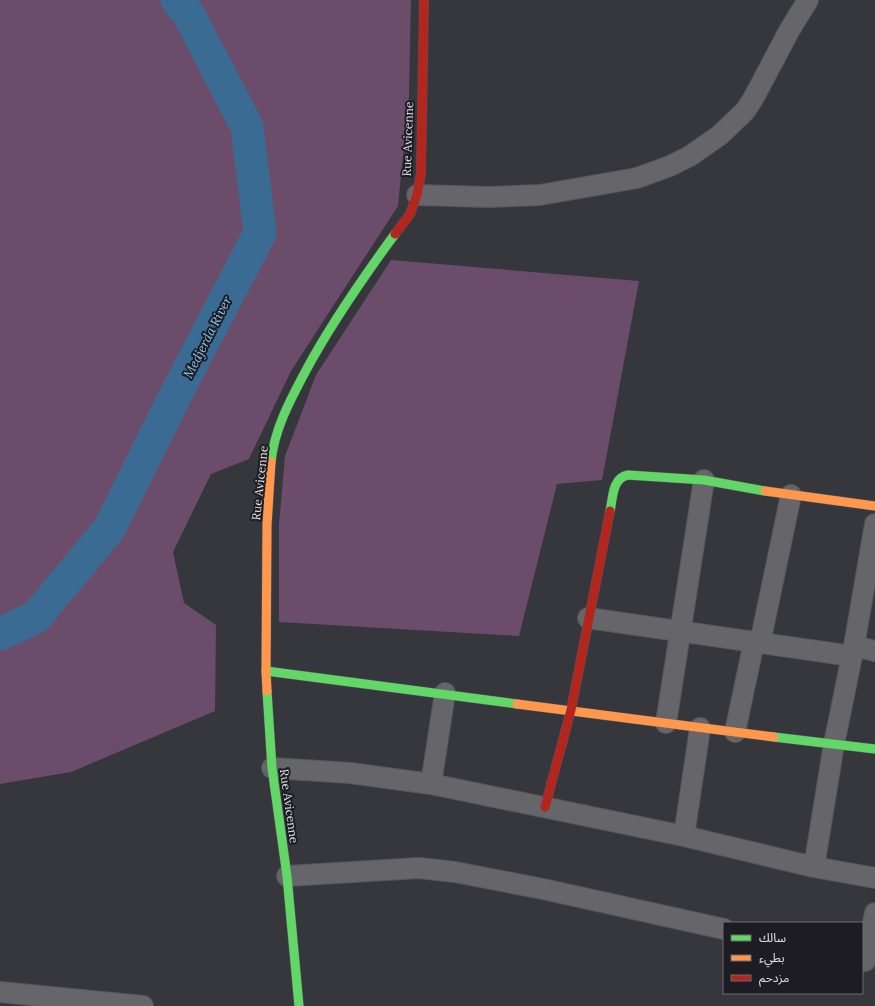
<svg xmlns="http://www.w3.org/2000/svg" width="875" height="1006" font-family="Lora,'Noto Sans Arabic',serif">
<style>
.green{fill:#6c4c6b}
.lines{fill:none;stroke-linecap:round;stroke-linejoin:round}
.stream{stroke:#3a6c93;stroke-width:5.5}
.river{stroke:#3a6c93;stroke-width:33}
.street-casing{stroke:#55555b;stroke-width:22}
.fast-casing{stroke:#55555b;stroke-width:10}
.slow-casing{stroke:#55555b;stroke-width:10}
.jam-casing{stroke:#55555b;stroke-width:10}
.street{stroke:#65656a;stroke-width:20}
.fast{stroke:#63d668;stroke-width:9}
.slow{stroke:#ff974d;stroke-width:9}
.jam{stroke:#b3261e;stroke-width:9}
.labels{text-anchor:middle;stroke-width:4;stroke-linejoin:round;paint-order:stroke}
.street-label{font-size:12px;fill:#e0e0e8;stroke:#1c1c22}
.water-label{font-size:13px;font-style:italic;fill:#8dccfc;stroke:#1c1c22}
</style>
<rect width="100%" height="100%" fill="#36363d"/>
<path class="green" d="M0,0H411L409,95L398,206L291,371L249,459L211,474L173,552L184,603L216,625L215,711L71,772L0,784Z
M391,260L639,281L602,480L557,484L519,636L279,622V524L285,456L316,375Z"/>
<g class="lines">
<path class="stream" d="M189,15L192,0"/>
<path class="river" d="M0,634L36,617L109,529L178,390L260,233L247,127L189,15L177,0"/>
<defs>
<path id="street" d="M417,195L489,197L540,195L637,178L670,166L690,156L720,135L745,111L753,99L789,31L808,0
M588,618L852,656
M760,643L791,495
M854,646L875,651
M666,723L704,480
M735,732L754,642
M272,768L350,773L431,784L684,836L814,867L875,878
M431,784L445,693
M684,836L700,728
M814,867L834,744L854,646L875,524
M287,876L419,868L455,872L543,889L724,929
M865,961L875,913
M0,992L143,1006"/>
<path id="fast" d="M271,462C274,431 289,402 304,374C330,325 362,279 395,234
M610,511C613,498 612,478 628,475L704,480L765,491
M266,671L517,704
M267,691L272,768L287,876L299,1006
M774,737L875,749"/>
<path id="slow" d="M765,491L875,506
M267,691L266,671L267,525L271,462
M517,704L774,737"/>
<path id="jam" d="M395,234L410,214L417,195L421,173L424,0
M545,807L571,710L610,511"/>
</defs>
<use href="#street" class="street-casing"/>
<use href="#fast" class="fast-casing"/>
<use href="#slow" class="slow-casing"/>
<use href="#jam" class="jam-casing"/>
<use href="#street" class="street"/>
<use href="#fast" class="fast"/>
<use href="#slow" class="slow"/>
<use href="#jam" class="jam"/>
</g>
<g class="labels">
<g class="street-label">
<text transform="translate(408 139) rotate(-88)" y="4">Rue Avicenne</text>
<text transform="translate(260 483) rotate(-84)" y="4">Rue Avicenne</text>
<text transform="translate(289 806) rotate(82)" y="4">Rue Avicenne</text>
</g>
<g class="water-label">
<text transform="translate(207 337) rotate(-63)" y="5">Medjerda River</text>
</g>
</g>
<rect x="723" y="922" width="140" height="72" fill="#1c1c22" stroke="#6a6a71"/>
<rect x="731" y="935" width="20" height="6" fill="#63d668" stroke="#6a6a71"/>
<text x="759" y="942" font-size="12" fill="#e0e0e8">سالك</text>
<rect x="731" y="955" width="20" height="6" fill="#ff974d" stroke="#6a6a71"/>
<text x="759" y="962" font-size="12" fill="#e0e0e8">بطيء</text>
<rect x="731" y="975" width="20" height="6" fill="#b3261e" stroke="#6a6a71"/>
<text x="759" y="982" font-size="12" fill="#e0e0e8">مزدحم</text>
</svg>
